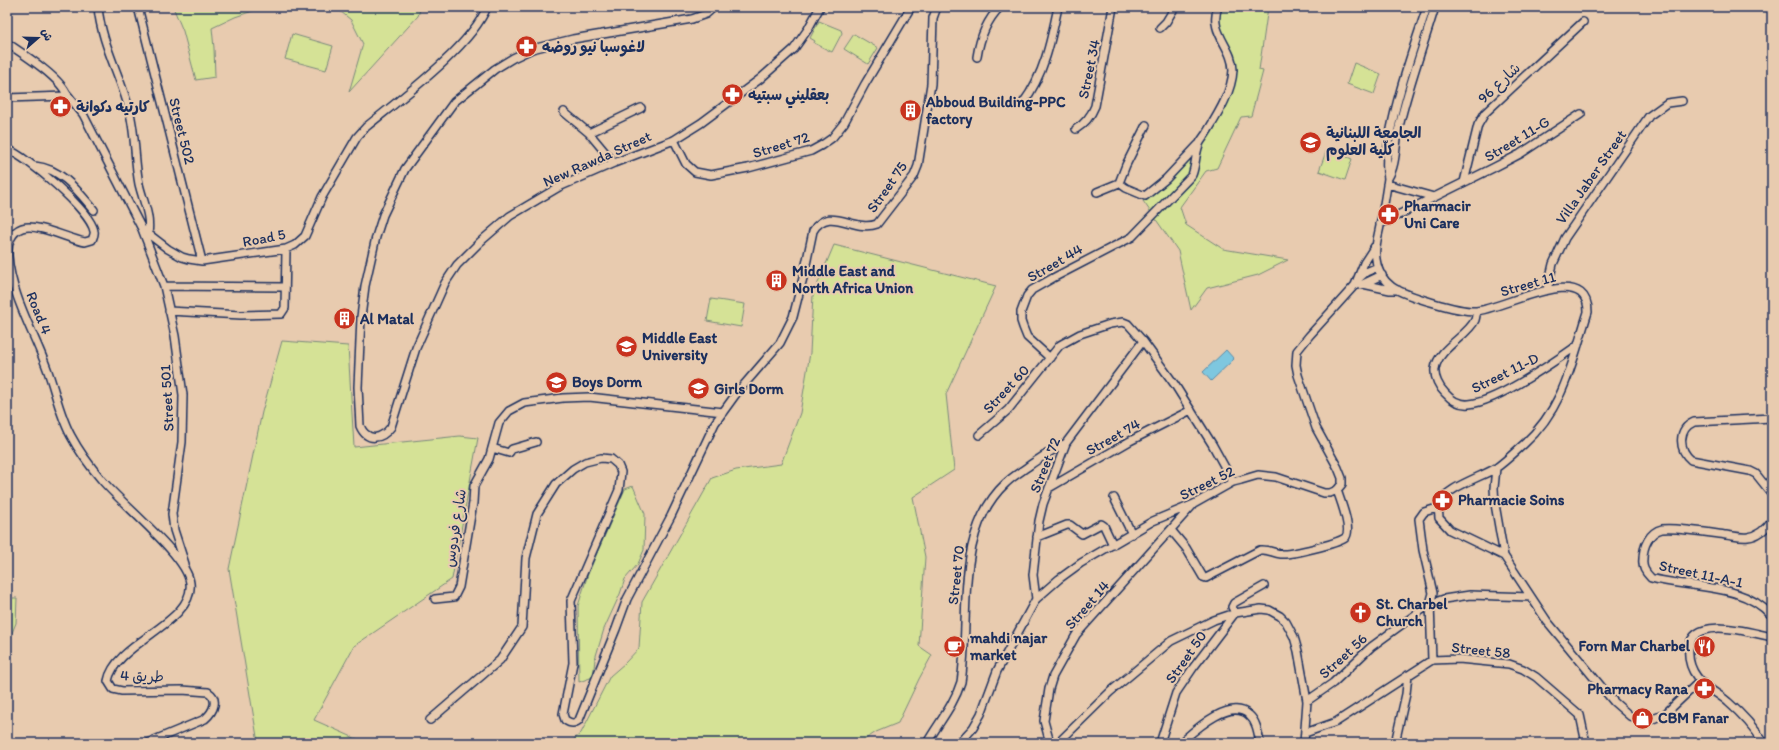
<svg xmlns="http://www.w3.org/2000/svg" width="1779" height="750" font-family="Itim,'Playpen Sans Arabic',sans-serif">
<style>
.green{fill:#d5e296;stroke:#78887a}
.water{fill:#7ec7df;stroke:#568aab}
.lines{fill:none;stroke-linecap:round;stroke-linejoin:round}
.minor-casing{stroke:#1b2f5e;stroke-width:10}
.minor{stroke:#e8cbaf;stroke-width:7}
.labels{text-anchor:middle;stroke-width:4;stroke-linejoin:round;paint-order:stroke}
.poi-label{font-size:15px;font-weight:bold;fill:#1b2f5e;stroke:#e8cbaf;text-anchor:start}
.street-label{font-size:15px;fill:#1b2f5e;stroke:#e8cbaf}
</style>
<rect width="100%" height="100%" fill="#e8cbaf"/>
<filter id="ink" filterUnits="userSpaceOnUse"><feTurbulence type="fractalNoise" baseFrequency=".025" numOctaves="2"/><feDisplacementMap in="SourceGraphic" scale="8" xChannelSelector="R" yChannelSelector="G"/><feConvolveMatrix kernelMatrix="1 2 1 2 8 2 1 2 1" color-interpolation-filters="sRGB"/></filter>
<g filter="url(#ink)">
<path class="green" d="M173,7H264L235,17L212,28L214,48L215,77L196,80L183,31Z
M335,7H421L418,16L349,92L363,44L351,20Z
M1222,7H1268L1259,70L1263,71L1251,116L1241,117L1217,168L1206,171L1180,207L1186,225L1223,249L1288,260L1258,275L1207,288L1191,310L1178,251L1143,201L1202,146L1230,87L1227,55L1213,31Z
M819,21L841,30L842,33L832,52L814,43L815,41L810,38Z
M292,34L333,46L326,70L285,59Z
M854,34L878,48L868,64L844,49Z
M1354,63L1381,74L1374,94L1347,84Z
M1327,149L1352,159L1345,180L1319,171Z
M834,245L996,286L946,394L954,470L913,497L925,557L919,646L932,655L919,679L898,723L876,732L860,743H570L581,733L610,676L625,663L639,648L642,602L712,478L736,470L781,464L800,413L810,353L813,295Z
M711,299L745,304L741,327L707,321Z
M282,341L348,346L354,447L460,436L478,438L452,579L354,646L314,720L366,743H258L229,569L262,412Z
M633,486L645,514L644,550L638,564L625,579L620,594L604,629L595,659L593,677L579,682L578,606L588,574L625,489Z
M7,598H17L16,623L7,645Z"/>
<path class="water" d="M1226,350L1234,359L1211,381L1203,372Z"/>
<g class="lines">
<defs>
<path id="minor" d="M98,7C101,42 120,75 129,109C136,135 134,158 139,184C143,201 151,216 148,234
M138,7L202,261
M714,7L706,14L692,19L573,39L532,49L513,58L495,69L454,102L405,169L383,215L376,237L365,286L361,317L358,387L360,426C367,442 381,440 391,427L416,348L445,283L457,265L480,242L510,216L559,187L614,163L674,140L701,123L760,79L794,49L808,29L820,7
M1435,7C1423,47 1408,87 1399,127C1395,143 1397,164 1388,178C1386,194 1383,210 1380,226C1378,237 1374,248 1376,259C1377,270 1383,280 1392,287C1406,296 1460,312 1476,311C1504,309 1588,260 1588,312C1572,362 1564,408 1524,444C1515,452 1506,461 1496,468C1482,477 1444,488 1438,505L1439,518L1450,530L1504,556
M1160,28L1166,22L1175,7
M7,43C23,54 60,77 67,95L66,96L7,98
M977,57C980,37 986,21 1000,7
M66,93L83,114L142,229L164,286L175,336L183,395L182,442L172,514L174,530L185,564
M1023,103C1044,75 1051,41 1058,7
M564,112L589,133L614,163
M1146,125L1126,165L1119,183L1126,188L1145,196L1166,179L1198,145
M1076,129C1086,123 1091,116 1095,106L1113,7
M589,133L641,108
M674,140L686,164L695,172L711,175L748,168L811,151L822,145L832,138L844,123L865,84L911,7
M7,149C27,157 90,210 94,231C95,234 93,237 92,240L85,242C68,239 38,223 22,228C11,232 7,244 8,256C11,294 33,331 46,366C55,389 59,414 71,436C79,451 90,466 101,479C121,504 187,555 190,583C195,623 115,642 108,681L113,689L122,691L182,690L208,692C219,699 214,711 205,719L147,743
M35,166C62,169 77,190 94,210
M1388,178C1379,144 1415,43 1427,7
M1464,182L1478,125L1485,113L1583,22
M1387,184L1434,197
M1097,192L1119,183
M1380,224L1493,168L1520,154L1581,114
M142,229L168,249L182,257L189,259L202,261L286,249L295,245L305,236L322,197L357,137L366,127C400,99 471,47 487,7
M1358,279L1366,272L1378,267
M1363,284L1390,290H1398
M1361,285L1382,275
M164,286L284,287
M1547,290L1553,264L1565,238L1649,116L1667,103L1682,101
M169,311L241,315L281,314L285,308L286,249
M1477,311C1476,314 1476,317 1475,320C1468,336 1438,348 1435,369C1434,377 1439,387 1445,393C1452,401 1459,405 1469,404C1497,402 1554,362 1578,345
M1050,358L1027,337L1023,327L1021,321V312L1027,296L1032,290L1053,278L1132,237L1192,175C1196,165 1195,155 1199,145C1200,141 1205,136 1207,132C1218,114 1232,92 1233,70C1233,47 1208,32 1218,7
M1772,418L1694,422C1678,429 1678,449 1691,460L1750,471L1756,474L1772,494
M979,435L1008,410L1060,345L1080,334L1110,324L1123,322L1128,324L1143,341L1175,385L1212,444L1233,482
M492,448L509,453L512,449L536,442
M1496,468L1494,488L1495,504L1504,556L1547,621L1614,702L1630,716L1645,720L1653,719L1665,714L1700,681
M1049,488L1130,441L1191,410
M1114,498L1132,534
M1772,520C1766,529 1759,536 1748,537C1741,538 1734,536 1726,535C1711,533 1676,527 1662,529C1649,532 1643,547 1643,559C1642,567 1645,572 1651,578C1691,589 1742,582 1772,616
M1171,530L1186,548L1203,577L1206,578L1260,550C1268,549 1273,553 1281,554C1291,555 1336,544 1345,538C1353,530 1340,500 1337,490
M1037,537L1067,525H1070L1082,534L1101,524L1104,526L1113,545
M435,599L454,597L459,587L473,503L474,486L489,459L499,423L509,411L524,403L563,398L589,397L723,412
M1036,599L1033,575L1039,521L1043,504L1066,443L1143,341
M1235,613L1232,607L1234,603L1264,586
M1432,660L1430,604L1433,593L1423,550L1419,519L1424,512L1437,508
M1307,701L1333,683L1371,647L1430,604L1444,599L1470,595L1531,597
M430,720L500,660L522,627L526,558L537,514L556,484L573,469L585,462L601,458L611,459L618,465L621,472L619,490L571,601L573,663L563,714L565,720C571,724 574,724 579,720L616,629L627,599L671,516L715,423L736,394L780,343L793,317L804,274L813,231C829,204 854,233 877,224L914,176L918,166L931,84L933,18L937,7
M1305,733L1336,722L1432,660L1459,659L1509,664L1523,669L1536,677L1580,715L1586,743
M927,743C939,722 954,705 961,682C971,618 953,532 1006,483C1013,476 1022,471 1030,465C1042,457 1053,449 1066,443
M959,743L973,728L981,714L997,671L1036,599L1059,579L1081,563L1153,521L1194,504L1233,482L1241,480L1258,475L1276,477L1324,493H1330L1337,490L1342,484V478L1338,468L1316,428L1298,375L1296,365L1297,351L1309,336L1355,285L1364,263L1375,246
M1050,743L1044,721L1049,689L1053,676L1076,635L1192,506
M1058,743L1110,692L1171,641L1214,620L1235,613L1261,609L1269,610L1280,616L1286,622L1294,637L1298,651L1307,701L1304,743
M1160,743L1176,693L1193,668L1235,613
M1180,743C1194,731 1230,697 1249,715C1257,722 1258,733 1260,743
M1395,743L1406,694L1408,675
M1764,743C1754,727 1742,714 1728,702C1718,693 1705,688 1697,677C1691,669 1688,658 1689,648C1693,614 1751,633 1772,637"/>
</defs>
<use href="#minor" class="minor-casing"/>
<use href="#minor" class="minor"/>
</g>
</g>
<defs>
<symbol id="pharmacy-disc" viewBox="-11 -11 22 22"><circle r="9.5" fill="#c8321e" stroke="#e8cbaf"/><path d="M-2-6h4v4h4v4h-4v4h-4v-4h-4v-4h4Z" fill="#fff"/></symbol>
<symbol id="building-disc" viewBox="-11 -11 22 22"><circle r="9.5" fill="#c8321e" stroke="#e8cbaf"/><path d="M-4-6H4V6H1V3H-1V6H-4ZM-2.5-4.3h1.7v1.8h-1.7ZM.8-4.3h1.7v1.8H.8ZM-2.5-1h1.7V.8h-1.7ZM.8-1h1.7V.8H.8Z" fill="#fff"/></symbol>
<symbol id="university-disc" viewBox="-11 -11 22 22"><circle r="9.5" fill="#c8321e" stroke="#e8cbaf"/><path d="M0-5L7-2L0 1L-7-2ZM-4 1L0 2.5L4 1V4Q0 6-4 4Z" fill="#fff"/></symbol>
<symbol id="church-disc" viewBox="-11 -11 22 22"><circle r="9.5" fill="#c8321e" stroke="#e8cbaf"/><path d="M-1.2-6h2.4v3.5h3.3v2.4h-3.3V6h-2.4V-.1h-3.3v-2.4h3.3Z" fill="#fff"/></symbol>
<symbol id="restaurant-disc" viewBox="-11 -11 22 22"><circle r="9.5" fill="#c8321e" stroke="#e8cbaf"/><path d="M-5-6h1v4h1v-4h1v4h1v-4h1v5L-1.5 .5V6h-2V.5L-5-1ZM5-6V6H3V1.5H1.5Q1.5-4 5-6Z" fill="#fff"/></symbol>
<symbol id="cafe-disc" viewBox="-11 -11 22 22"><circle r="9.5" fill="#c8321e" stroke="#e8cbaf"/><path d="M-5.5-4.5H6V0H3Q3 3.5 0 3.5H-2.5Q-5.5 3.5-5.5 0ZM3-3.2v2h1.7v-2ZM-6 4.5H4V6H-6Z" fill="#fff"/></symbol>
<symbol id="shop-disc" viewBox="-11 -11 22 22"><circle r="9.5" fill="#c8321e" stroke="#e8cbaf"/><path d="M-5-2.5h2.3a2.7 3.5 0 0 1 5.4 0H5L5.5 6h-11ZM-1.5-2.5h3a1.5 2.3 0 0 0-3 0Z" fill="#fff"/></symbol>
</defs>
<g fill-rule="evenodd">
<use href="#pharmacy-disc" x="514" y="34" width="25" height="25"/>
<use href="#pharmacy-disc" x="720" y="82" width="25" height="25"/>
<use href="#pharmacy-disc" x="48" y="94" width="25" height="25"/>
<use href="#building-disc" x="898" y="98" width="25" height="25"/>
<use href="#university-disc" x="1298" y="130" width="25" height="25"/>
<use href="#pharmacy-disc" x="1376" y="202" width="25" height="25"/>
<use href="#building-disc" x="764" y="268" width="25" height="25"/>
<use href="#building-disc" x="332" y="306" width="25" height="25"/>
<use href="#university-disc" x="614" y="334" width="25" height="25"/>
<use href="#university-disc" x="544" y="370" width="25" height="25"/>
<use href="#university-disc" x="686" y="376" width="25" height="25"/>
<use href="#pharmacy-disc" x="1430" y="488" width="25" height="25"/>
<use href="#church-disc" x="1348" y="600" width="25" height="25"/>
<use href="#restaurant-disc" x="1692" y="634" width="25" height="25"/>
<use href="#cafe-disc" x="942" y="634" width="25" height="25"/>
<use href="#pharmacy-disc" x="1692" y="676" width="25" height="25"/>
<use href="#shop-disc" x="1630" y="706" width="25" height="25"/>
</g>
<g class="labels">
<g class="poi-label">
<text x="542" y="52">لاغوسبا نيو روضه</text>
<text x="748" y="100">بعقليني سبتيه</text>
<text x="926" y="107">Abboud Building-PPC<tspan x="926" dy="17">factory</tspan></text>
<text x="76" y="112">كارتيه دكوانة</text>
<text x="1326" y="138">الجامعة اللبنانية<tspan x="1326" dy="17">كلّية العلوم</tspan></text>
<text x="1404" y="211">Pharmacir<tspan x="1404" dy="17">Uni Care</tspan></text>
<text x="792" y="276">Middle East and<tspan x="792" dy="17">North Africa Union</tspan></text>
<text x="360" y="324">Al Matal</text>
<text x="642" y="343">Middle East<tspan x="642" dy="17">University</tspan></text>
<text x="572" y="387">Boys Dorm</text>
<text x="714" y="394">Girls Dorm</text>
<text x="1458" y="505">Pharmacie Soins</text>
<text x="1376" y="609">St. Charbel<tspan x="1376" dy="17">Church</tspan></text>
<text x="970" y="643">mahdi najar<tspan x="970" dy="17">market</tspan></text>
<text x="1690" y="651" text-anchor="end">Forn Mar Charbel</text>
<text x="1688" y="694" text-anchor="end">Pharmacy Rana</text>
<text x="1658" y="723">CBM Fanar</text>
</g>
<g class="street-label">
<text transform="translate(1089 69) rotate(-78)" y="5">Street 34</text>
<text transform="translate(1499 83) rotate(-43)" y="5">شارع 96</text>
<text transform="translate(182 131) rotate(76)" y="5">Street 502</text>
<text transform="translate(1517 139) rotate(-31)" y="5">Street 11-G</text>
<text transform="translate(781 145) rotate(-17)" y="5">Street 72</text>
<text transform="translate(597 159) rotate(-24)" y="5">New Rawda Street</text>
<text transform="translate(1591 177) rotate(-55)" y="5">Villa Jaber Street</text>
<text transform="translate(887 187) rotate(-55)" y="5">Street 75</text>
<text transform="translate(264 238) rotate(-11)" y="5">Road 5</text>
<text transform="translate(1055 263) rotate(-30)" y="5">Street 44</text>
<text transform="translate(1528 284) rotate(-16)" y="5">Street 11</text>
<text transform="translate(39 313) rotate(68)" y="5">Road 4</text>
<text transform="translate(1505 373) rotate(-26)" y="5">Street 11-D</text>
<text transform="translate(1006 389) rotate(-47)" y="5">Street 60</text>
<text transform="translate(167 398) rotate(-93)" y="5">Street 501</text>
<text transform="translate(1113 437) rotate(-29)" y="5">Street 74</text>
<text transform="translate(1045 465) rotate(-68)" y="5">Street 72</text>
<text transform="translate(1207 483) rotate(-26)" y="5">Street 52</text>
<text transform="translate(455 528) rotate(-81)" y="5">شارع فردوس</text>
<text transform="translate(1701 574) rotate(12)" y="5">Street 11-A-1</text>
<text transform="translate(956 575) rotate(-84)" y="5">Street 70</text>
<text transform="translate(1087 605) rotate(-49)" y="5">Street 14</text>
<text transform="translate(1481 650) rotate(6)" y="5">Street 58</text>
<text transform="translate(1343 656) rotate(-42)" y="5">Street 56</text>
<text transform="translate(1186 657) rotate(-55)" y="5">Street 50</text>
<text transform="translate(142 676) rotate(2)" y="5">طريق 4</text>
</g>
</g>
<rect width="1779" height="750" fill="none" stroke="#e8cbaf" stroke-width="24"/>
<rect x="12" y="12" width="1755" height="726" fill="none" stroke="#1b2f5e" stroke-width="1.5" filter="url(#ink)"/>
<g transform="translate(38 38) rotate(70)" stroke="#e8cbaf" stroke-width="3" paint-order="stroke">
<path d="M0-3L7 15L0 10L-7 15Z" fill="#1b2f5e"/>
<text y="-6" font-size="11" font-weight="bold" text-anchor="middle" fill="#1b2f5e">ش</text>
</g>
</svg>
